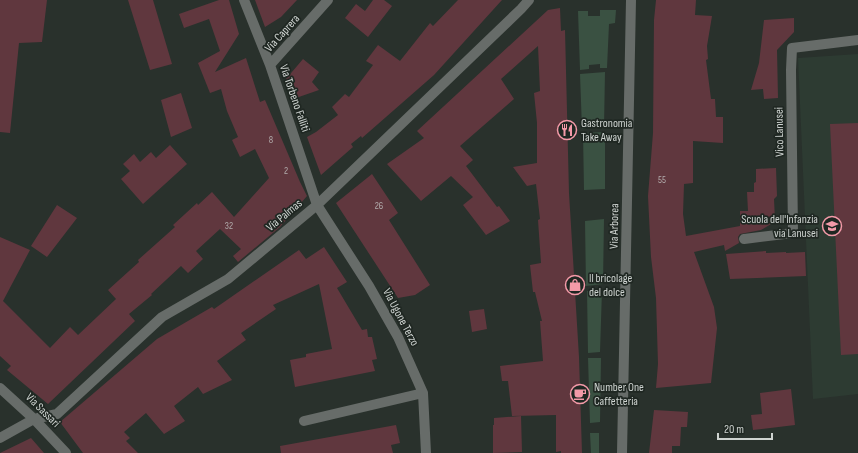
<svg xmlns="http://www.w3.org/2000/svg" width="858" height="453" font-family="'Sofia Sans Condensed',sans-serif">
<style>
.built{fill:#2d3b32}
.green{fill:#3a5142}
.building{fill:#60373e}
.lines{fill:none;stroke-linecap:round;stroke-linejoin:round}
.minor{stroke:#676c69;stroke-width:10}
.labels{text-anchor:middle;stroke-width:3.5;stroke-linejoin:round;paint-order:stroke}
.number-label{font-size:10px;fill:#b2acac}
.street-label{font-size:12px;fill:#ced3d0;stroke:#1f2722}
.poi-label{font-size:12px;fill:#ced3d0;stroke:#1f2722;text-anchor:start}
</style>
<rect width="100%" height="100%" fill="#29312c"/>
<path class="built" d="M858,54V394L813,399L798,58Z"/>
<path class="green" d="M600,10H616L615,23L609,24L607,68H600V64L589,65V69L580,70L578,11H588V16H600Z
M605,72L604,127L599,128V124L588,125V128L582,129L580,74Z
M605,132V189L584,190L583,133Z
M604,219L603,284L586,286L585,221Z
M602,290L600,352L588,353L587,291Z
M588,358H601L600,422L590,423Z
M590,433H599V453H591Z"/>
<path class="building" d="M0,0H47L42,42L19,43L10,133L0,132Z
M128,0H153L172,64L150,70Z
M219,0H229L239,34L215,72L246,58L260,102L265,100L300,182L307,196L280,227L238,262L233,256L241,249L220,229L196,251L203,259L188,273L181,266L151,294L152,295L129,314L135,321L48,404L7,370L11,366L0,356V237L30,250L3,301L50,348L70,327L78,335L116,299L108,290L139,262L138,260L175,227L173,225L197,203L198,205L212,192L234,217L269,178L255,149L240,157L232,140L238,137L227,111L221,89L210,93L198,63L220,51L209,19L184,28L179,14Z
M255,0H297L281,17L265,27Z
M373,0H384L392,6L368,37L345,18L356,4L365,11Z
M458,0H502L434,75L362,138L361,136L351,144L353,147L321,175L307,137L316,132L338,115L332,107L345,94L349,97L373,65L366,61L378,45L400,61L430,23L433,26Z
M656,0H696L695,15L712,16L707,46L708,59L706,60L711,99H715L716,117H723V143L693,141V183L684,184L683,214L686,236L740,226V211H748L747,192H754V183L756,182V169L776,168L777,196L774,199L775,220L776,221L761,230L740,234L738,237L739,243L725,251L724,245L694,252L714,307L717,328L711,383L656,388L658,364L656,298L651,257L648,196L653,133L654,20Z
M560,8L561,31L565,30L569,193L579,357L582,453H561V451L556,452V415L512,416L508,381H502L500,366L543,361L540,321H542L535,292H533L530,265L541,263L538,220L540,219L536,184L527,186L513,167L537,163V123L534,93L540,91L538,46L501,79L514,99L460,146L473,160L466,166L497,207L499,206L510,221L486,235L463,205L473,197L451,176L421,201L387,164L424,138L417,131L548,10Z
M794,18V32L777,50L778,98L764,99L763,89L751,90L759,63L764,20Z
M303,59L319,72L312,82L319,90L293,99L286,79Z
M181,93L192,128L171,137L161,100Z
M858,123V354L841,355L830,124Z
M170,145L187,164L143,204L121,179L130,171L123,164L134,154L140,162L151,152L156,158Z
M372,174L398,213L389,220L430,285L415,295L398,298L336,203Z
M57,205L77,218L47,257L31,246Z
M324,247L347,282L337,288L362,330L367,329L368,337H372L377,359L372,360L375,371L295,387L290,360L306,357V354L332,349L319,284L273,305L276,309L241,333L246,340L217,361L232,380L203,394L198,387L174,406L185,421L164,434L146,413L124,432L130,438L126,441L138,453H83L60,422L157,339L212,307L214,309L299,250L306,259Z
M766,251V253L786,252V253L805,252L806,276L730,279L726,254Z
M484,309L487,329L472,332L469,311Z
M791,389L795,425L753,430L751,415L762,414L760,393Z
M654,410L688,412L687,427H681L680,446H672V453H649Z
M521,416L522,452L493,453V425H494V418Z
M396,425L400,443L391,445L393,453H281L280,446Z
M31,438L44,453H0Z"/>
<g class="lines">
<path class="minor" d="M244,0L270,65L317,205L369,286L398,337L423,393L426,453
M270,65L328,0
M744,239L793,233L791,70L792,48L858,40
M0,388L34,419L66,453
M304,421L423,393
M0,438L34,419L57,414L162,317L228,279L317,205L521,9L529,0
M622,453L631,0"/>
</g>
<defs>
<symbol id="restaurant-ring" viewBox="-11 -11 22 22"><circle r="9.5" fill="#1f2722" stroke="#f39aa8" stroke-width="1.5"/><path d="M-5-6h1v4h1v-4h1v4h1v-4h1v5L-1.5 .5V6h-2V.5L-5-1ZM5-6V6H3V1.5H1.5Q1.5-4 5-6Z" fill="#f39aa8"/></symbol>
<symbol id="school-ring" viewBox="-11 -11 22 22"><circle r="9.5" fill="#1f2722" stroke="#f39aa8" stroke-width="1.5"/><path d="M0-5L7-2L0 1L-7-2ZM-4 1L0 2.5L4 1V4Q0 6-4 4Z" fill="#f39aa8"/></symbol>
<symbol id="shop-ring" viewBox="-11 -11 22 22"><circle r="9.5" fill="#1f2722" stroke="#f39aa8" stroke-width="1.5"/><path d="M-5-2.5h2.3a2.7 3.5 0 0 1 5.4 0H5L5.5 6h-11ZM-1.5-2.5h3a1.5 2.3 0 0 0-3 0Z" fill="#f39aa8"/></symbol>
<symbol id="cafe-ring" viewBox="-11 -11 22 22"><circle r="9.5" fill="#1f2722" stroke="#f39aa8" stroke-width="1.5"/><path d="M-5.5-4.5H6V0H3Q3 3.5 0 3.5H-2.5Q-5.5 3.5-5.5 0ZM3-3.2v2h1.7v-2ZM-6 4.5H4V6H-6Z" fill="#f39aa8"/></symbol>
</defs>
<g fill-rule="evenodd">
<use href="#restaurant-ring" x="556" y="119" width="22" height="22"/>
<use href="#school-ring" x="821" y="215" width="22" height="22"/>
<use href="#shop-ring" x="564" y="274" width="22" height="22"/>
<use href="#cafe-ring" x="569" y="383" width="22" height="22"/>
</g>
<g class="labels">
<g class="number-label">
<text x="271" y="143">8</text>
<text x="286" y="174">2</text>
<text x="662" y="183">55</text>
<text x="379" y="209">26</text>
<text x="229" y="229">32</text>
</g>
<g class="street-label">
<text transform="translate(282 33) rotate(-48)" y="4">Via Caprera</text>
<text transform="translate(295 98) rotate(71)" y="4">Via Torbeno Falliti</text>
<text transform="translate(779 132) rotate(-91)" y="4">Vico Lanusei</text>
<text transform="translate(284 215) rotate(-40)" y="4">Via Palmas</text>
<text transform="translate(614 226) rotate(-89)" y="4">Via Arborea</text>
<text transform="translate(401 317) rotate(62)" y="4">Via Ugone Terzo</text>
<text transform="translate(43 410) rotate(45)" y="4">Via Sassari</text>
</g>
<g class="poi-label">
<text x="581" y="127">Gastronomia<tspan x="581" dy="14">Take Away</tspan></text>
<text x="818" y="223" text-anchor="end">Scuola dell'Infanzia<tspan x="818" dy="14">via Lanusei</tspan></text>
<text x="589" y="282">Il bricolage<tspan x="589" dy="14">del dolce</tspan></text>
<text x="594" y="391">Number One<tspan x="594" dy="14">Caffetteria</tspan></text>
</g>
</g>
<path d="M718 433v6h54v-6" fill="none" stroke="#ced3d0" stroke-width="2"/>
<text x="724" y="433" font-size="12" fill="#ced3d0" stroke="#1f2722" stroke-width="3" paint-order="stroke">20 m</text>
</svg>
